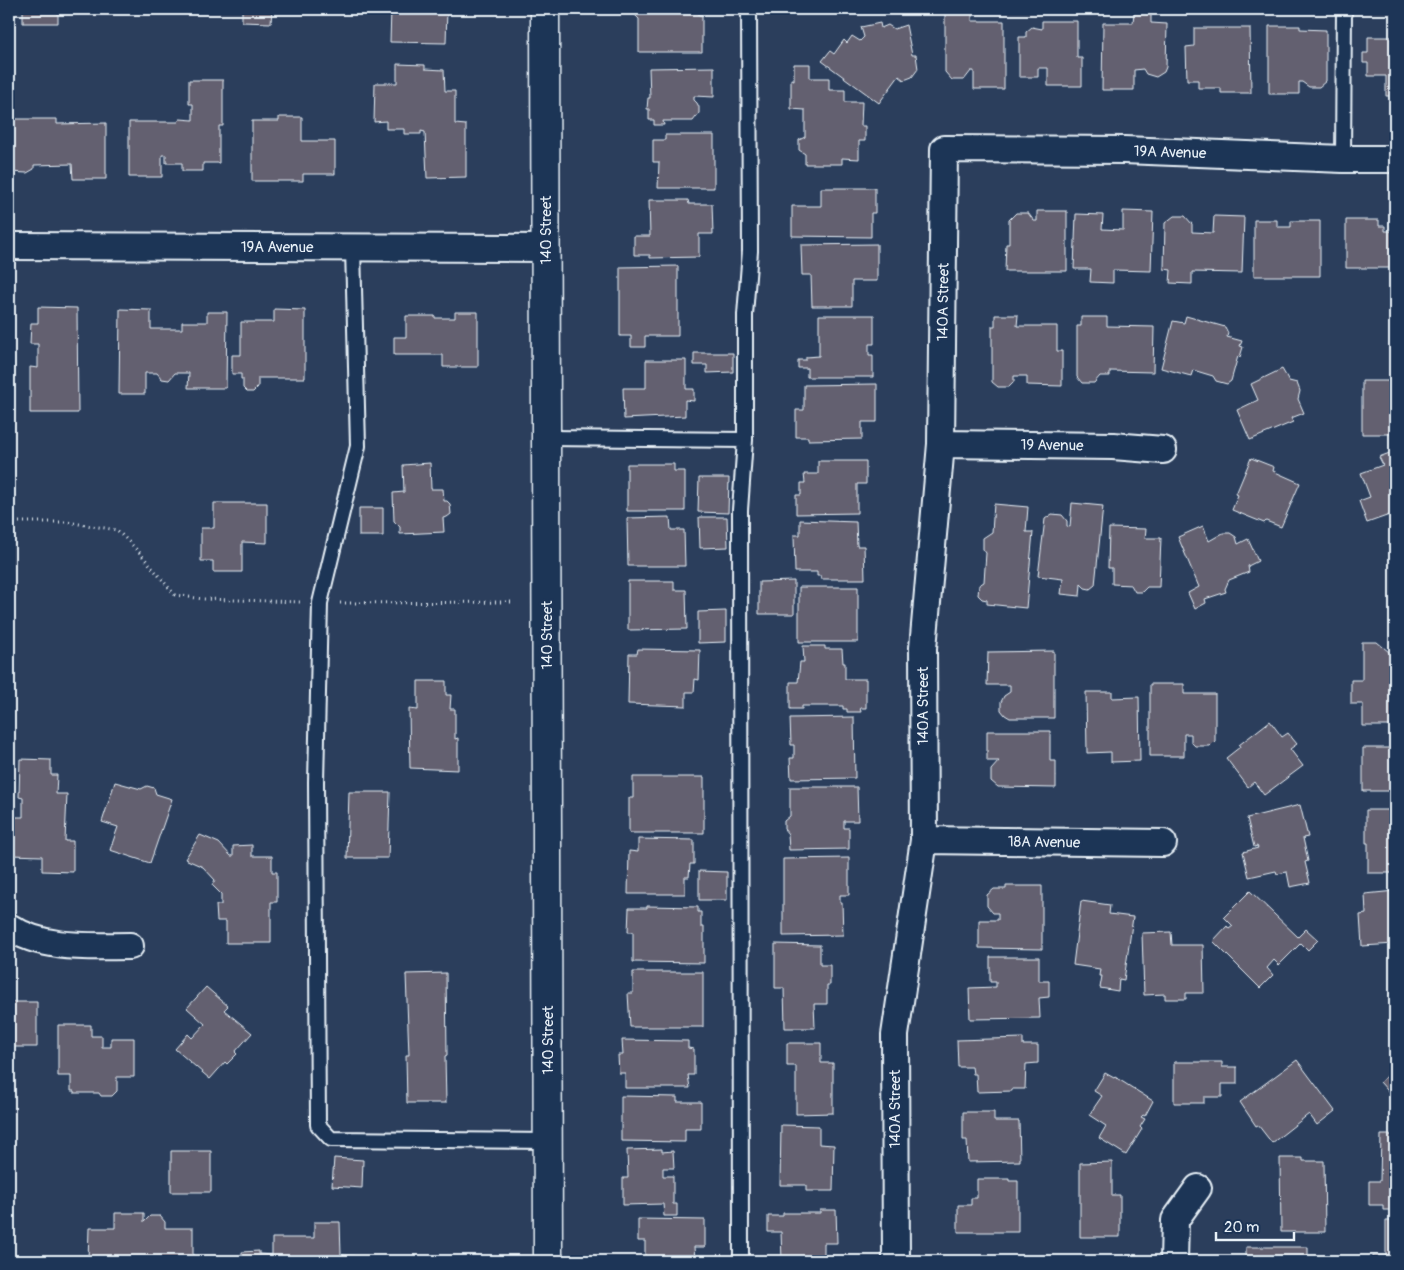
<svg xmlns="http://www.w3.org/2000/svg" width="1404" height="1270" font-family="Pangolin,sans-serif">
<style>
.building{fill:#646070;stroke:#e8f1f8}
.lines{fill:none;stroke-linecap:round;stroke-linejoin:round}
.service-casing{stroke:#e8f1f8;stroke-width:18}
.minor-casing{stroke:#e8f1f8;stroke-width:30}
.secondary-casing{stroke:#e8f1f8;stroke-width:31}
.path{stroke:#e8f1f8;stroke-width:3;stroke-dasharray:1 4;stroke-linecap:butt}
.service{stroke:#1d3557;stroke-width:14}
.minor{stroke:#1d3557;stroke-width:26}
.secondary{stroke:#1d3557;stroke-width:28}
.labels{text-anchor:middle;stroke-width:5;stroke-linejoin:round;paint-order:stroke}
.street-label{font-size:15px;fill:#e8f1f8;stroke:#1d3557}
</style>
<rect width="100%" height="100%" fill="#2b3e5c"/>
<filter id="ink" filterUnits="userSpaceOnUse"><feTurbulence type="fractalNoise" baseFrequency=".02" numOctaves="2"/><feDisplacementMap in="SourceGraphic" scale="10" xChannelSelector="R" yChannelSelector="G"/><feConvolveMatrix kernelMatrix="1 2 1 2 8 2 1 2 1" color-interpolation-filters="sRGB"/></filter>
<g filter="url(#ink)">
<path class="building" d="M23,9H58V23H23Z
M242,9H272L271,23L242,22Z
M391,9H447L446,43L390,42Z
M634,9H699V15H702V52H639V19L634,14Z
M945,9H972V21H1004V89H974V71H971L964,80H952L945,72Z
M1134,12H1151V23L1167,24L1166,67L1164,72L1156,77L1146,74L1143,69L1134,70V90H1102L1103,23H1133Z
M1042,21H1077V58H1082V86H1048V68H1038V77H1019V37H1026V32L1032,27L1042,29Z
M880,23L881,28L888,25L894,29L906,25L912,55H916L918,69L912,77L904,80L899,76L879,103L822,61L830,51L834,54L844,40L847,43L852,36L860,41L864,37L861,27Z
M1269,26H1300V29L1326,30V81L1319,87H1309L1302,82H1299V94H1269Z
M1194,28H1250L1251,93H1221V88H1198V80H1187L1186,47L1194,46Z
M1368,37H1395V96H1386V76H1368V63H1363V53H1368Z
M397,64L425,65V69L444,70L445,91H455V124L466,125V177L427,178L425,132L421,131V134H404V129H386V121L374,122L375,83H397Z
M794,64H810V78H829V90H845V102H862L861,126H865V141H859V159L842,158V164H805V154L799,150V140L805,137V110L791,109V79L794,80Z
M714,67V97L694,96V100L697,103L699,107V113L693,121H663L664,125H654V120H649V109H647L648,98H650L649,68Z
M189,80H223V126H219V163H203V171H182V163H166V155H162V177H129V122H178L180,119L193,120V104H189Z
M279,117H302V141H335V174H303V181H252V121H279Z
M9,119H57V124L106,123V179H73L72,164L34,165V169L27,173L9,172Z
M665,135H714V188H658L659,162H653V140H665Z
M821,188H875V213H871V237L792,236V206H821Z
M649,200H688L689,204H712L713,234H699V257L650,258V255H634V236H650Z
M1037,211H1067V271H1005L1006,244H1009V220L1016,213H1028L1034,221H1037Z
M1123,211L1153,212L1151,271L1113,270V283L1090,282L1091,269H1074L1076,214L1103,215L1102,229L1123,230Z
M1174,216H1185L1192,224V232L1213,233L1214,216L1244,217L1242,273L1192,272V284L1170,283L1171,270L1164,269L1165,223Z
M1254,220H1277V227H1291V221H1320V276H1254Z
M1346,220H1379V226H1385V231H1395V268H1346Z
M877,244V281H852V306H812L811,275H802L801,245Z
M678,266V336H645V347H631V336H620V267Z
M38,307L77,308L78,413H30V367L38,368V344H30L31,323H38Z
M120,309L151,310V329H182V322H207V312H227L226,388H188L189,373H175L169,380L162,379L157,373H145V394H119Z
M274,309L305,310V378H258V387L253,392H247L243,388V379H241V374H232V355H241V322H274Z
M455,312H478V367H443V355H394V337H406V316H435V318H455Z
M819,315H874V344H869V355H873V377H807V368H798V360H806V357L819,356Z
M995,315H1018L1017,326H1057V351H1062V386L1027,385V376H1014V382L1009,387H998L992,382V326H995Z
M1186,316L1225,327L1228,333L1227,337L1242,341L1240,346L1243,347L1240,357L1238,356L1231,381L1227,384L1216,381L1213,376L1193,370L1191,376L1161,368L1173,321L1184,323Z
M1081,317H1107V326L1154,327L1153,372L1110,371V376H1100L1094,383H1082L1077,377V326H1081Z
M694,353H733V372L707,373V365H694Z
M646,360H686V389H694V401L685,400V416L624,419L623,388H646Z
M1282,369L1289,381L1297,383L1300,391L1298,399L1304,413L1291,418L1293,422L1250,440L1237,410L1258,400L1251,384Z
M1362,381H1395V434H1362Z
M877,384V422H862V439L808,440V437H796V410H804V385Z
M1395,451V513L1367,523L1359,501L1370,497L1361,473L1383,465L1379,457Z
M1251,458L1274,467L1273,471L1300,483L1281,527L1266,521L1264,523L1232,510L1238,495L1236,494Z
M818,461H866V484H857V513L796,514V495H801V483H805L804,474H818Z
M430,463L431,489H443L444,501H447L450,504L451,514L447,517L443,518L444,532L400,534V527L394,521L393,493L404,492L403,465Z
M627,464H674V471H685V511H627Z
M699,478H729L728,513L698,512Z
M214,503H267V543L242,542V572H213V561H201V528H214Z
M1072,503L1103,506L1095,585L1090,589L1085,588L1081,584L1080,596L1061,594L1063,579L1038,576L1045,519L1052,514L1062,515L1067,521V526L1070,527Z
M994,504L1028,507L1026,532H1033L1026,608L987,604V600L982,599L978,595L979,585L984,582L986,553L983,549V538L992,532Z
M359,508H383V536H359Z
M670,517L671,530H684L685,566H628L627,518Z
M699,517H727L728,547L700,548Z
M800,520L856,522L857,546H864L865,579H821V576H817V572H795L794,535H800Z
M1203,526L1209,541L1223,533H1230L1236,537L1238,544L1248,539L1258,561L1248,566L1249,572L1229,580L1225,589L1226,592L1205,599L1206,603L1195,609L1188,593L1199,587L1178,537Z
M1109,528L1146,529L1145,538H1161L1159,587H1147L1142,592H1135L1131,585L1112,584V568H1108Z
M628,581H674V590H686L687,629L628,630Z
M794,581V614H759V582Z
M799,587H858V642H799Z
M726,611V642L698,643V612Z
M1362,642H1377L1395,657V726H1363V704H1351V680H1362Z
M803,646H825V649H842L843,663H845V679H866V708H860L861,712H847V709H843V706H802V709H790V682H798L800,662H804Z
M638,649L700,650L699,680L695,679L694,692H686V706L628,704L629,654H637Z
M1054,651V718H1010L1005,715L1001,710V702L1004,696L1010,692V685H987L988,652Z
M418,681H446V695H451L450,709H455V739L458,738V770L410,768L409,709L418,710Z
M1150,684H1184V694H1215V741L1210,746H1195L1191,742V734H1184V756H1150Z
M1086,692H1112V698L1139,697L1140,761L1111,762V752L1087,753Z
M854,717L855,778L791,779L790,758H794V745H791L790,718Z
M1270,721L1282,737L1288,733L1297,744L1290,749L1303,766L1264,795L1254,782L1248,787L1226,758L1240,747L1239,745Z
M987,731H1050V761H1056V788L998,787L991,781V770L999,761H987Z
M1363,748H1395V803H1391V791H1363Z
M20,759L51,760V775H57L56,794H67L65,841H73V872L42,871V856L11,855L12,832H9V817H23V798L19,797Z
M633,777H704V833H629V798H633Z
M115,782L141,789L147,786L154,788L156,794L172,799L150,863L110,850L118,827L102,822Z
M790,787H857L858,821H844V828H849V849L789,850L788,834L784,829V821L790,816Z
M349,792H390L388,858H347Z
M1300,805L1308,837L1303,838L1308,861L1305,862L1310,883L1290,887L1287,872L1277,874L1276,871L1249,877L1243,852L1258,848L1257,846L1254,847L1247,818Z
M1366,810H1395V873H1368V843H1366Z
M200,835L219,843L231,856H233V846L252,845V856H272V872H277V902H271V943H226V921H217L216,905H221V894L212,885L215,880L203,867L185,859Z
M638,839L694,840V864H690L689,877H685V894H628L629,851L638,852Z
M849,858V895H840V903H842L843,935L783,936V859Z
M699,871L727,872V900H699Z
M1006,886H1042V949L979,948V920H998V913H993L987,906V895L994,889H1006Z
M1250,891L1298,937L1306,929L1318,940L1308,950L1301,943L1279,965L1274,960L1267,968L1273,975L1260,988L1213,941L1227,926L1229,929L1233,926L1224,917Z
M1395,891V944L1362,946L1360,915L1366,914L1365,894Z
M1081,901L1110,905L1109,914L1133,917L1124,980L1119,979L1118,991L1100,988L1102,976H1099L1100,969L1073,965Z
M647,906L698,907V912H701V927H704V963L633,962V932H628L629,908H647Z
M1171,932L1172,945H1203L1204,993H1186V999H1165V994L1144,995L1142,933Z
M775,944L820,945V965H830V985H827V1004H814L815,1028H785L784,988H775Z
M990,957H1039V981H1049V997L1039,998L1040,1018L970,1019L969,988L996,987V982H990Z
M633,972H703V1027H630L628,993H633Z
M446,973L447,1055L445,1056L446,1103H407L406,1055H409L406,974Z
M206,987L228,1006L224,1010L252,1033L235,1052L237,1054L227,1064L225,1062L210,1079L175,1049L188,1034L192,1038L205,1024L187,1008Z
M9,1002H37V1047H9Z
M58,1025H91V1036H102V1047H111V1038H134V1077H117V1091L112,1096H101L99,1093H74V1091H71V1076H58Z
M1023,1038V1045H1038V1063L1026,1064L1025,1089H1012V1091L977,1092L976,1074H973L972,1067H958L957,1040Z
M622,1040L688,1041V1048L694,1049V1075H688L690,1088H625V1073H619L618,1055H623Z
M787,1043H821V1063H833V1113L796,1114V1066H787Z
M1297,1060L1335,1111L1317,1125L1309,1114L1272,1143L1258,1125L1256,1126L1240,1102Z
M1174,1062H1222V1067H1237V1084H1222V1097H1204V1103H1174Z
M1395,1069V1099L1380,1082Z
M1105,1073L1114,1078L1115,1077L1153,1101L1145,1116L1143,1115L1141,1117L1145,1119L1140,1127L1142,1129L1126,1155L1099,1138L1106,1126L1089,1115L1102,1096L1094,1091Z
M621,1096L677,1097V1102H701V1129H685V1142L621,1141Z
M963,1112H994V1121H1019L1020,1161L968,1162L967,1140H963Z
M781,1125L819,1126V1144L834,1145L833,1191H806V1185H780Z
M1381,1135H1395V1210H1383V1205H1369V1181H1380Z
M662,1149V1152L673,1151L674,1168H663V1176H673V1204H677V1216H664L663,1204L623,1205V1178H628L627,1150Z
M171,1151H211V1192H171Z
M334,1158L363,1160L362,1188L332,1186Z
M1280,1158H1303V1161H1324L1325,1232H1281Z
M1112,1162V1195H1120V1237H1080V1163Z
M977,1179H1009V1181H1018V1232H958V1205H971V1198H977Z
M820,1210H836L837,1243H824V1256H817V1261H782L781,1232H768V1216H783V1213H820Z
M115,1213H144V1222L150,1216H160L165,1222V1228H193V1261H88L89,1228H115Z
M638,1219L705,1220V1247H694L695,1261H639H645V1241H638Z
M1386,1221H1395V1261H1373V1256H1386Z
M314,1222H340L341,1255L354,1256V1261H242V1252L259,1251V1254L272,1255V1238H314Z
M1246,1247H1308V1261H1246Z
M9,1258H30V1261H9Z"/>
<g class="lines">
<defs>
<path id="service" d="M1343,159L1344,9
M353,248L358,446L320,603L316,782L318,1125L331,1139L548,1141
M547,438L745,440
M741,1261L740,510L745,440V315L750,251L749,9"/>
<path id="minor" d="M9,246L546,248
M941,444L1113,446L1163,450
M924,840L1163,843
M9,927C44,950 89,946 130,946
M896,1261L895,1035L924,840L923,648L941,444L944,149L1124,150L1343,159H1395
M1174,1261L1175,1220L1198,1188"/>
<path id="secondary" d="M545,9L548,1261"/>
</defs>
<use href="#service" class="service-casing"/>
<use href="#minor" class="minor-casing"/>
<use href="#secondary" class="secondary-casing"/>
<path class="path" d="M9,522H67L117,530L140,553L175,595L203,599L302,602
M340,603L515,602"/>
<use href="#service" class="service"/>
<use href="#minor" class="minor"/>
<use href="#secondary" class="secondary"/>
</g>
</g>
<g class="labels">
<g class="street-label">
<text transform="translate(1170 152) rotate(2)" y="5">19A Avenue</text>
<text transform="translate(546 230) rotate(-90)" y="5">140 Street</text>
<text x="277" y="252">19A Avenue</text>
<text transform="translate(943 302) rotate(-89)" y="5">140A Street</text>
<text transform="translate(1052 445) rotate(1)" y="5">19 Avenue</text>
<text transform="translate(547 635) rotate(-90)" y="5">140 Street</text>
<text transform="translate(923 706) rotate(-90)" y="5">140A Street</text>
<text transform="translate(1044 842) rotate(1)" y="5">18A Avenue</text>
<text transform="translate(548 1040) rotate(-90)" y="5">140 Street</text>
<text transform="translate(895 1109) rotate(-90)" y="5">140A Street</text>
</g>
</g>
<rect width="1404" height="1270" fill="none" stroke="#1d3557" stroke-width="30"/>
<rect x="15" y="15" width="1374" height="1240" fill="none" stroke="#e8f1f8" stroke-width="2" filter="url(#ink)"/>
<path d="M1216 1232v8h78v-8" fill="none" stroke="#e8f1f8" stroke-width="2.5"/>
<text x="1224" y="1232" font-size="15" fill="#e8f1f8" stroke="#1d3557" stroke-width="4" paint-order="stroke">20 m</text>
</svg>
